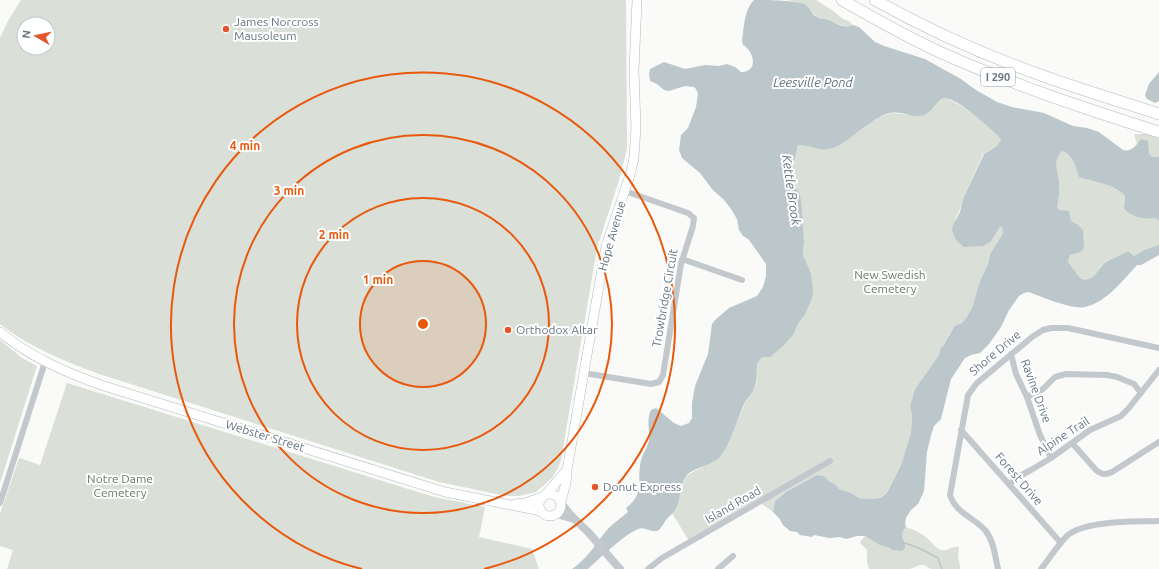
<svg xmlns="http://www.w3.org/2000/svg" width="1159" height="569" font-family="Ubuntu,sans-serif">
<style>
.green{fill:#dadfd7;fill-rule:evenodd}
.water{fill:#bbc7cb}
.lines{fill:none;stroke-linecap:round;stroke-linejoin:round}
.stream{stroke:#bbc7cb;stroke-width:1.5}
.secondary-casing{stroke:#b3babf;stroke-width:10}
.motorway-casing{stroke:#b4b9bd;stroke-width:12}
.minor{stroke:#c3c8cc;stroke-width:6}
.tertiary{stroke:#c3c8cc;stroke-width:8}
.secondary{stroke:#fff;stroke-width:9}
.motorway{stroke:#fff;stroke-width:11}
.ring{fill:none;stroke:#e8590c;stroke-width:2}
.poi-dot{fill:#e4572e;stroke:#fff;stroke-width:1.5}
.labels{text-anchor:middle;stroke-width:4;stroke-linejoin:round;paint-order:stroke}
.shield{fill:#fff;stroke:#939fa8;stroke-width:1}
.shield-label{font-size:11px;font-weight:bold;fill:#657683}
.poi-label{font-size:12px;fill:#657683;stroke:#fff;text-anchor:start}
.street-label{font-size:12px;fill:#657683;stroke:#fff}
.park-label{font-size:12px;fill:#687a64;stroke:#fff}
.water-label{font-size:13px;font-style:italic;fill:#60757c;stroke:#fff}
.centre{fill:#e8590c;stroke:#fff;stroke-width:2}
.ring-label{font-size:12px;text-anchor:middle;font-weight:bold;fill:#e8590c;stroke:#fff;stroke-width:4;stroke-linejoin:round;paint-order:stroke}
</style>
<rect width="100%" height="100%" fill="#fafaf8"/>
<path class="green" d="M21,0H626L627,148L620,177L597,248L561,460L558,468L552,478L536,492L519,496H506L439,482L99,374C64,361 29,347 0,324V38L9,19ZM24,24H48V48H24Z
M788,0H816L832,10L843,19L849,21L853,25L849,27L844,26L833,23L827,19L817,17L807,6Z
M945,98C967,106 985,122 1001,139L997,146L983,154L963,199L959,212L955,219L989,242L1000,227H1002L1003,233L990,254L988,264L980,281L972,308L966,318L962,323L955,327L948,336L944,345L940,349L939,355L915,389L910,406L912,416L911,433L901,465L887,493L879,498L874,499L859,498L851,493L839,489L836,485L829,481L824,476L817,475L786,492L775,501L773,512L758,501L689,541L672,513C679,505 682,487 686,476L709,463L714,462L728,444L745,403L755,387L757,382L756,372L759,361L762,357L793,335L799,322L804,316L811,273L803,255L804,242L799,192C787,178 794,161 798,145L803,144L815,148L844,142L860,129L880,117L891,113L922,116C927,112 940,99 945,98Z
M1134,134H1151L1159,136V179L1141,158Z
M1062,151C1073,155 1076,167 1080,177C1094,182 1115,184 1125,196L1124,209C1134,218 1143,220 1156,218L1159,221V245L1144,250L1134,256L1129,252C1121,255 1112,258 1105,262C1096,269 1096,282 1081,279L1068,262L1070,255L1081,252L1077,224L1071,221L1057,207C1059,199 1060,190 1059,182C1058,168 1052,164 1062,151Z
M0,340L22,358L37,366L0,483Z
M67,383L434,497L485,507L479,537L532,549L539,569H7L13,550L0,546V514L19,458L40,465Z
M906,527C915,530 924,534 931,542C934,545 936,548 941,550C948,552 952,545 959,547L958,558L960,565V569H931L924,565H920L910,569H869L867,562V550L861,544L860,542L865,536C883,546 885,549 905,543L902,537L903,531Z"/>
<path class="water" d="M754,0C770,0 788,0 804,4C810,6 811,14 817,17C820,19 823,18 826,19C835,22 843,30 853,25L859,27L875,42L884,46L925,59L961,79L976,90L997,102L1012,107L1044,113L1073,126L1087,128L1099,132L1123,150C1131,152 1136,146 1141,139L1148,141L1149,154L1152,157H1159V221L1156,218C1143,220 1134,218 1124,209L1125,196C1115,184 1094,182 1079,177C1076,167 1073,155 1062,151C1052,163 1058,169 1059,181C1060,190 1059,199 1057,207L1060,210L1069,211L1071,221L1077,224L1083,230L1084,247L1081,252L1070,255L1068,262L1081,279C1096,282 1096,269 1106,262C1112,258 1120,256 1126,252H1129L1134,256L1144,250L1159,245V255L1141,265H1137C1123,280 1107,302 1085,307C1074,310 1041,297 1029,292L1024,293L1019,296L1009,310L1001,327L989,344L980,353L971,355L965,358L951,379L941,419L934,426L931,435L927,452L924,491L918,504L911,510L906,518L905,524L906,527L903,531L902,537L905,543V548L902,551L892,550L891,548L880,545L865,536H857L846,539L840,537L829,538L814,535L812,537L800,535L797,532L790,531L783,525L779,518L773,512L775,501L786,492L817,475L824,476L829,481L836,485L839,489L851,493L859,498L874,499L880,498L887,493L901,465L911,433L912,416L910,406L915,389L939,355L940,349L944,345L948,337L955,326L962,323L966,318L972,308L980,281L988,264L990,254L1003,233L1002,227H1000L990,242L983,246L964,247L956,240L952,230L953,225L960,212L963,199L984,154L997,146L1001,139C993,131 953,92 942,99C934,104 931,114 921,116C911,117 900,111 890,113C884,114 874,120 869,124C856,131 843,147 828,149C817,151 808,144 798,145L792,170V181L794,186L799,192L801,201L804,242L803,255L811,273L813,292L812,298L804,316L799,322L793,335L783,346L770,357H762C753,367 759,376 755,386C753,393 747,398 744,404C736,422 732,441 720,457C713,465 692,468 686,476C680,486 681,499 676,508C674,513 669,516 666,520C664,523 661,528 659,530C652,534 645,526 638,529C625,534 600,558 588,569H572C587,559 595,545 606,531C612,524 621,518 628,512L626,508C646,492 636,481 641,460C643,453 648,447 649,440C650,429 646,420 651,410L656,408L674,423L681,426L689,423L692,418V403L695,386L708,354L712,324L715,320L729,308L757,296L763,287L766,276V264L752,244L748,239L743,236L739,230L737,219L731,209L724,200L712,189L700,173L682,158L679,150L681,135L688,128L696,107L698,94L696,89L694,87L685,86L669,91L664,90L657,84L650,81L649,74L650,69L664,62L685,69L705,65L719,66L727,64L735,67L741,72C759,72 754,51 743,45L742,41C744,28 744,10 754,0Z
M1159,72V101L1155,103L1147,99L1145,95L1149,84Z"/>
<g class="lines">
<path class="stream" d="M905,543L919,548L938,558L942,569"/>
<defs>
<path id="secondary" d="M0,332C30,357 65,372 101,385L445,492L541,511
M539 505a11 11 0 1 1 22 0a11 11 0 1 1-22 0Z
M546,494L567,470
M561,501L566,483L567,470L606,246L630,175L634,158L636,127L634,71L637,0
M515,504L525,503L542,497"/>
<path id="motorway" d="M842,0C875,19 909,38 944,54C1014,85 1086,109 1159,132
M875,0C930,31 989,57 1049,78C1086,91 1122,102 1159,114"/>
</defs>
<use href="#secondary" class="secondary-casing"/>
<use href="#motorway" class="motorway-casing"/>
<path class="minor" d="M682,259L742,280
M1011,354L1016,374L1027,397L1040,435L1051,458
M584,373L651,384L659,382L663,375L681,264L693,226L694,218L688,213L625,191
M1027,397L1043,389L1055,377L1066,374L1107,375L1117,377L1134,384L1141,393
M961,430L1061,543
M1072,443L1096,470C1102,475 1105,475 1112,472L1159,442
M1009,484L1018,477L1031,470L1051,458L1090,430L1121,416L1128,409L1159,370
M0,503L45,362
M648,569L662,558L830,461
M718,569L733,556
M998,569C995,556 994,541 985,530C974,518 955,512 950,495L968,395L977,383L1032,337L1043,330L1051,328H1068L1159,348
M1041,569C1050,558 1058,544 1068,535C1086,520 1136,522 1159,521"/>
<path class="tertiary" d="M562,504C569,515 579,523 588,532C599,544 609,557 620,569
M556,514L574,519"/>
<use href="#secondary" class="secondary"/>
<use href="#motorway" class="motorway"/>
</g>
<circle cx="423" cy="324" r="63" fill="#e8590c" fill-opacity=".12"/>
<g class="ring">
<circle cx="423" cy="324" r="63"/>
<circle cx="423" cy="324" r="126"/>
<circle cx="423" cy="324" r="189"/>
<path d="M362 569A252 252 0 1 1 484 569"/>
</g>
<g class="poi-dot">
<circle cx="226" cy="29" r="4"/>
<circle cx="508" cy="330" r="4"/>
<circle cx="595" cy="487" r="4"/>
</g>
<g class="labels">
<rect class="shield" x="981" y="68" width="34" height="18" rx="3"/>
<g class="shield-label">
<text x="998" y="81">I 290</text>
</g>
<g class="poi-label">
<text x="234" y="26">James Norcross<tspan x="234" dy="14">Mausoleum</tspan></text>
<text x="516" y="334">Orthodox Altar</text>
<text x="603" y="491">Donut Express</text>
</g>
<g class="street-label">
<text transform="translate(612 236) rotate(-74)" y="4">Hope Avenue</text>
<text transform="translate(665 298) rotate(-80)" y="4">Trowbridge Circuit</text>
<text transform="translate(995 353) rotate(-40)" y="4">Shore Drive</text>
<text transform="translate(1036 391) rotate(70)" y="4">Ravine Drive</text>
<text transform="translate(265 436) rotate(17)" y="4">Webster Street</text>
<text transform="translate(1063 436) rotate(-33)" y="4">Alpine Trail</text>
<text transform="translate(1019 479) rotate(49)" y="4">Forest Drive</text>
<text transform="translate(733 505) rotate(-30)" y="4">Island Road</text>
</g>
<g class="park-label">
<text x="890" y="279">New Swedish<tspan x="890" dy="14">Cemetery</tspan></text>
<text x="120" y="483">Notre Dame<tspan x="120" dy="14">Cemetery</tspan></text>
</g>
<g class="water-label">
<text x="813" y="87">Leesville Pond</text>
<text transform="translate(792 190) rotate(82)" y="5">Kettle Brook</text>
</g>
</g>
<circle cx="423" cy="324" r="6" class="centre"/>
<g class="ring-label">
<text x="245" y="150">4 min</text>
<text x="289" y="195">3 min</text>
<text x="334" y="239">2 min</text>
<text x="378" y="284">1 min</text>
</g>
<g transform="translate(36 36) rotate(279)"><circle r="19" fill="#ffffff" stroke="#c1c8cd"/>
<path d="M0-3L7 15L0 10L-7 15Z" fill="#e4572e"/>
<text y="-6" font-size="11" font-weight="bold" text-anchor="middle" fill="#657683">N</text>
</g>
</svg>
